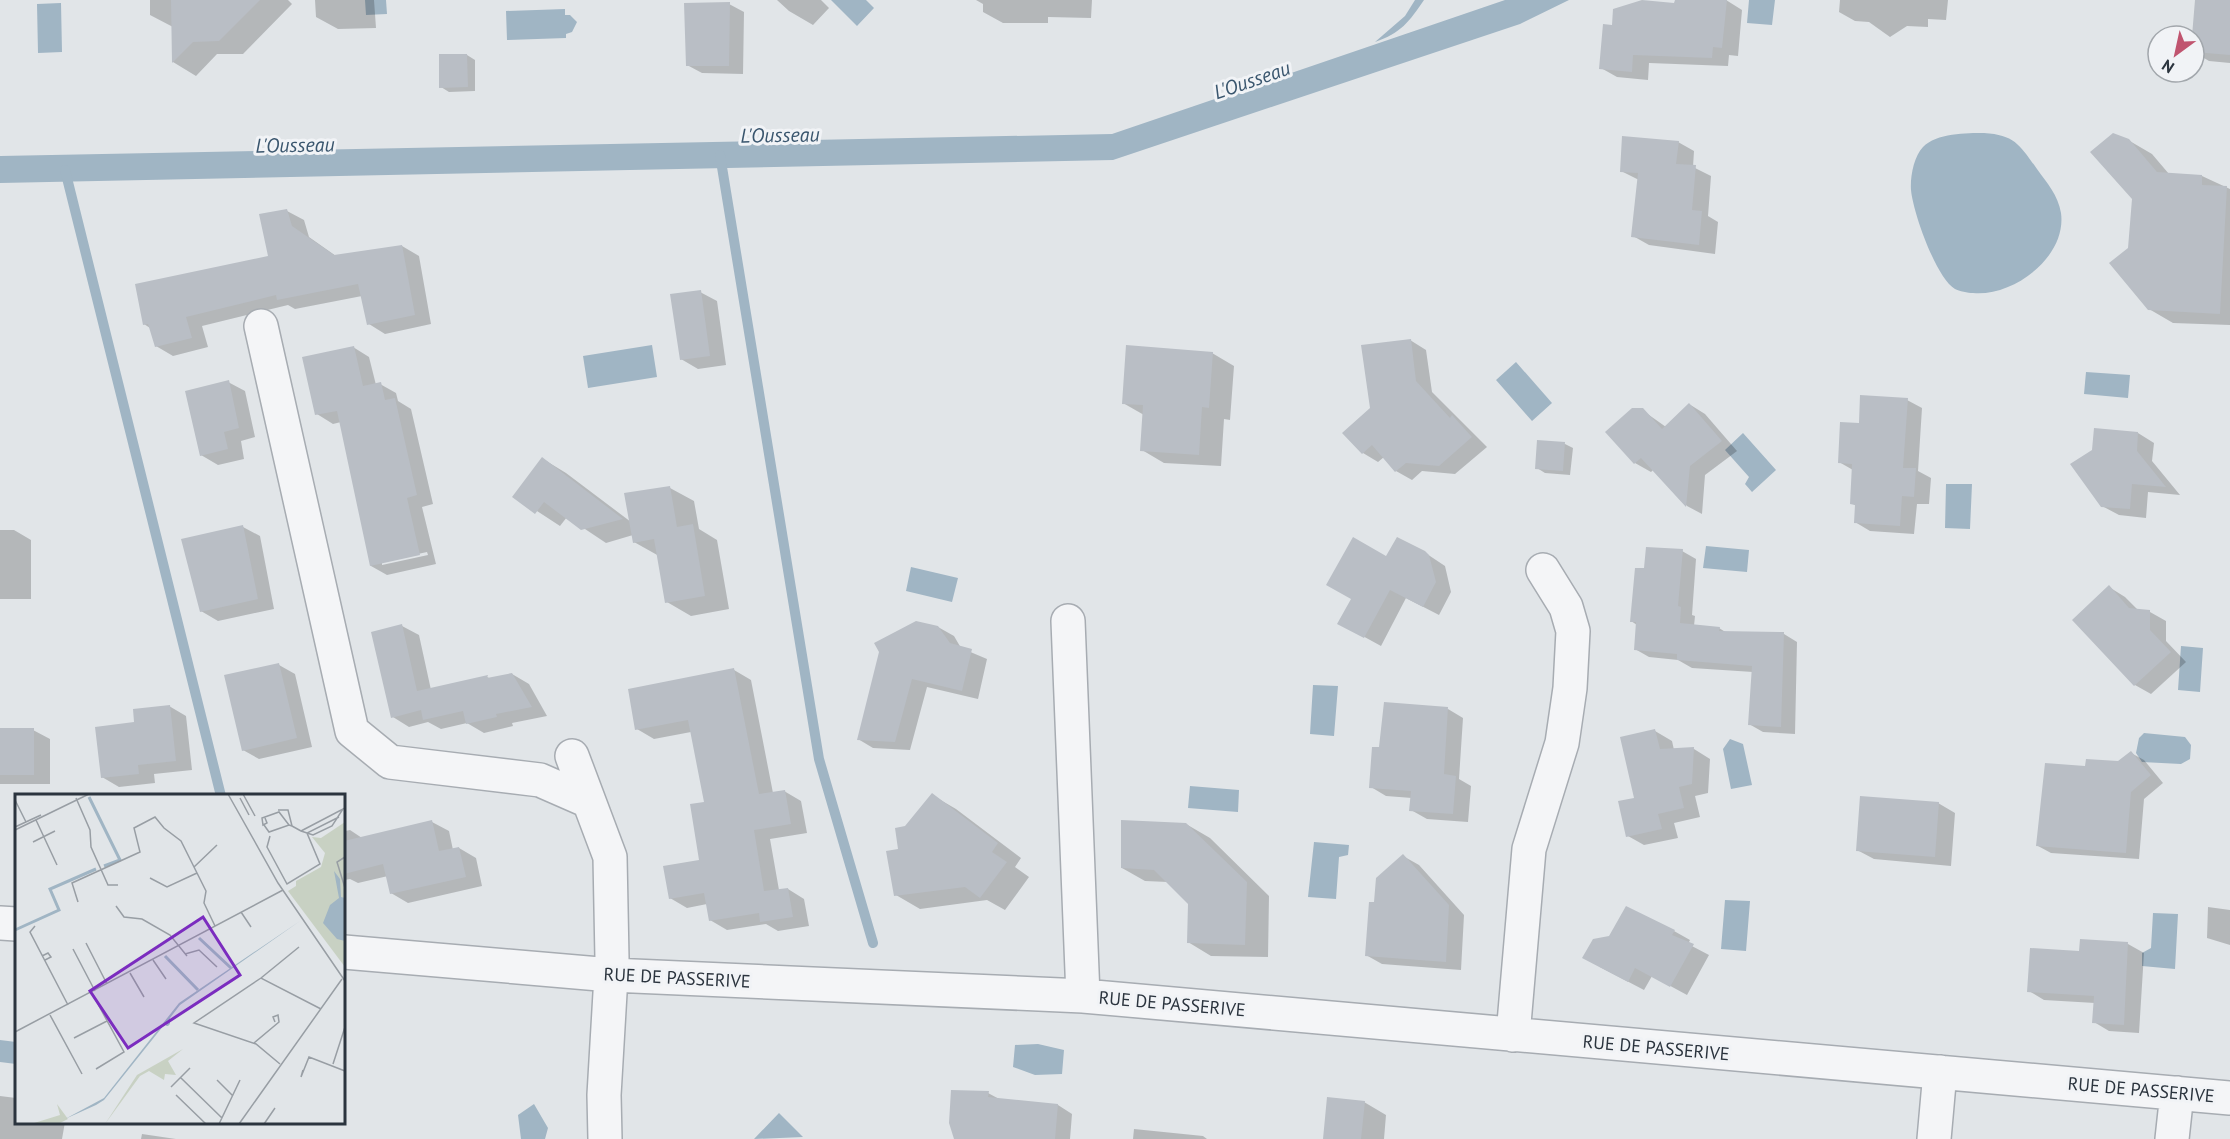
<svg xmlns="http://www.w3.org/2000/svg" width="2230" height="1139" font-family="'PT Sans',sans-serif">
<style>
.water{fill:#a0b5c4}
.shadow{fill:#0003;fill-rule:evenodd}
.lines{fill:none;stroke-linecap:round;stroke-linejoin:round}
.stream{stroke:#a0b5c4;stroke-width:10}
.building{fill:#b9bec5}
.minor-casing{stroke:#a7acb2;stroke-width:36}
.minor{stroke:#f4f5f7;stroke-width:33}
.labels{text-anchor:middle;stroke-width:6;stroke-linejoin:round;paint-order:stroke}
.street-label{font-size:18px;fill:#2b343e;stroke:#f1f3f6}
.water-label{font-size:20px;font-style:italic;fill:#3a566e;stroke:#f1f3f6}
.inset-river{fill:none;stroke:#a0b5c4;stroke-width:3}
.inset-road{fill:none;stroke:#989ea4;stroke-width:1.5}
.view{fill:#7b2cbf;fill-opacity:0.15;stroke:#7b2cbf;stroke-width:3}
.inset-edge{fill:none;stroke:#2b343e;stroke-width:3}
</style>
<rect width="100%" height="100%" fill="#e1e5e8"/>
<path class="water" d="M365,0H386L387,14L366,15Z
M831,0H866L874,8L857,26Z
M1415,0H1424C1409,22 1401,33 1375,42L1405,16Z
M1505,0H1569L1520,24L1113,160L0,183V156L1112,134Z
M1749,0H1775L1772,25L1747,23Z
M61,3L62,52L38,53L37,4Z
M565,9V15H570L577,22L572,32L566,34V38L507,40L506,11Z
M1984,133C2016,135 2020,146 2037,169C2047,183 2058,195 2061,213C2067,257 2013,297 1973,293C1968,293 1959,291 1955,289C1936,278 1913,212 1911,190C1910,177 1914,156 1923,147C1936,133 1967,133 1984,133Z
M652,345L657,377L588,388L583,356Z
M1516,362L1552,403L1532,421L1496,380Z
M2086,372L2130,375L2128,398L2084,394Z
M1743,433L1776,470L1752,492L1745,484L1749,477L1725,450Z
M1946,484H1972L1970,529L1945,528Z
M1706,546L1749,550L1747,572L1703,568Z
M911,567L958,578L952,602L906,591Z
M2181,646L2203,648L2200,692L2178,690Z
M1313,685L1338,686L1334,736L1310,734Z
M2144,733L2185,737L2191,745L2190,759L2181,764L2142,762L2136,753L2139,738Z
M1730,739L1743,744L1752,785L1731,789L1723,749Z
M1190,786L1239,790L1238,812L1188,808Z
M1314,842L1349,845L1348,855L1339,857L1336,899L1308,897Z
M1725,900L1750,901L1746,951L1721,949Z
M2153,913L2178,914L2175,969L2142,966V953L2151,948Z
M0,1040L16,1042V1064L0,1062Z
M1038,1044L1064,1050L1062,1074L1035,1075L1013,1067L1015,1045Z
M534,1104L548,1128L545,1139H521L518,1115Z
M779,1113L803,1137L754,1139Z"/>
<path class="shadow" d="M150,0H288L292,4L243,54H217L196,76L173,62V27L150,15Z
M315,0H374L376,28L338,29L316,17Z
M777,0H821L829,8L813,25L789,11Z
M976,0H1092L1091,18L1048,17V23H1003L983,12V4Z
M1676,0H1726L1742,10L1738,56L1729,55L1728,66L1649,63L1648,80L1617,77L1601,68L1613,27L1676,4Z
M1840,0H1948L1946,20L1928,19V27L1907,26L1890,37L1869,22L1855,21L1839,12Z
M2196,0H2230V63L2209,61L2194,52Z
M729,4L744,12L743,74L702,73L687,65Z
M467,55L475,60V91L449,92L441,87Z
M2128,140L2152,154L2169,174L2202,176L2230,189V325L2173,323L2149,309L2130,249L2133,199Z
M1678,142L1694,151L1693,167L1711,176L1708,216L1718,222L1715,254L1649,245L1633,236L1639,180L1621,171Z
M287,211L304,220L309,237L336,256L402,246L419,256L431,324L385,334L369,324L362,296L295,309L288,305L202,326L208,347L173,356L156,346L150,328L144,324L270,257Z
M700,292L717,301L726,365L698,369L681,359Z
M1410,340L1426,350L1432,392L1487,447L1455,474L1422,471L1412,480L1396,471L1384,457L1378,462L1363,453L1371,409Z
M353,347L369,357L376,385L380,384L396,393L398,401L411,409L433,504L422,507L436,564L387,575L371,566L341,422L333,424L317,414ZM427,552L428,555L382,565V562Z
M1212,353L1234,366L1230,420L1224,419L1221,466L1164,463L1142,450L1144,415L1123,403Z
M228,382L245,391L255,437L241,441L244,459L218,465L201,455Z
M1907,400L1922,408L1918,471L1931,478L1929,504H1917L1914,534L1870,531L1855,522L1856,506L1852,503L1853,470L1839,462L1860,425Z
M1689,404L1705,414L1737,451L1705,475L1702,514L1687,506L1654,469L1651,472L1635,463L1642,410L1666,427Z
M2095,429L2138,433L2154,443L2152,461L2180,495L2148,492L2146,518L2119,515L2102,506L2093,451Z
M1539,442L1565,444L1573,448L1570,475L1545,473L1537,468Z
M543,459L566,473L631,522L670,488L694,501L699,529L717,540L729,609L691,616L667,602L659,556L634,542L633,535L606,543L567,517L560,526L514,496Z
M243,527L260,536L274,609L218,621L201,611Z
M0,530H14L31,540V599H0Z
M1682,551L1696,559L1692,615L1695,616L1694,626L1719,628L1727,633L1784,634L1797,642L1795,734L1763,732L1749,724L1753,672L1692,668L1678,660L1649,657L1635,649L1637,625L1631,621L1645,570Z
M1424,552L1445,566L1451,592L1439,615L1406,598L1381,646L1339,623L1353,598L1387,558Z
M2109,587L2125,597L2138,610L2150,612L2166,621V641L2186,662L2151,694L2135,685Z
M402,626L419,635L431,690L487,677L491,679L512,674L529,684L547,716L512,723L513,726L484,733L467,723L441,729L428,722L409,727L393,717Z
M938,627L954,636L961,648L987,659L978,699L927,687L910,750L873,748L858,739Z
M279,665L295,674L312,747L259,759L243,750Z
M734,670L751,680L773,793L784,791L801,801L807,833L770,839L779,890L788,889L804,899L809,926L778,931L766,924L727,930L710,920L707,904L687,908L670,898L701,862L706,803L691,732L654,739L637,729Z
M169,706L186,716L192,770L154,774L155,783L119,787L102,777L136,724Z
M1448,709L1463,718L1459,779L1471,786L1468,822L1427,819L1411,810L1412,798L1386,796L1371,787L1380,748Z
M0,730H33L50,739V784H0Z
M1655,731L1672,741L1674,750L1694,749L1710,759L1708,793L1695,796L1700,817L1674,823L1678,838L1644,845L1628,836Z
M2131,753L2144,760L2163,783L2144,799L2139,859L2051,853L2038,846L2087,767L2118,762Z
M932,795L956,809L1021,858L1015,867L1029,877L1005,910L987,900L920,909L896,895L899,850L906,827Z
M1938,803L1955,813L1951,866L1874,859L1857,850Z
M432,822L449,831L453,850L459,848L476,858L482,886L408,903L391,893L388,876L358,883L350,879L344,880V825L345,831L350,830L362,838Z
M1186,824L1210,838L1269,896L1268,957L1211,956L1188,942L1189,903L1168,882L1145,881L1122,868Z
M1403,856L1419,865L1464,915L1461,970L1382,964L1366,955L1376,904Z
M2208,907L2230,910V945L2207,938Z
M1674,931L1690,940L1688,944L1709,955L1687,995L1652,976L1644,990L1600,967Z
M2082,940L2128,944L2144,953L2139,1033L2109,1031L2094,1022L2095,1003L2044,1000L2029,991L2081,953Z
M988,1093L1001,1100L1058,1105L1072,1114L1070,1139H956Z
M0,1096L16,1098V1122H65L62,1139H0Z
M1364,1102L1386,1115L1384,1139H1324Z
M1134,1129L1203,1136L1207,1139H1133Z
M142,1134L176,1139H141Z"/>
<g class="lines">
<path class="stream" d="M720,155L819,759L873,943
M65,170L221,796"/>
</g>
<path class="building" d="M171,0H260L219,41L193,42L172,63Z
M1642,0L1674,3L1675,0H1727L1722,48L1713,47L1712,58L1633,55L1632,72L1599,69L1603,24L1612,25L1613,9Z
M2195,0H2230V55L2194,52L2192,36Z
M730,2L729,66H686L684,3Z
M439,54H467L468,87L439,88Z
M2113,133L2129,139L2157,172L2202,175V185L2227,186L2220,314L2148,310L2109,263L2128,248L2132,199L2090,152Z
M1622,136L1679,141L1676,164L1696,165L1692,210L1702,211L1699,245L1631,237L1638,173L1620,172Z
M287,209L292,226L334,255L402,245L415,315L367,325L358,284L277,300L276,295L186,317L192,338L155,347L148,324L143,325L135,284L268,256L259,214Z
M701,290L710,356L680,360L670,294Z
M1411,339L1416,381L1450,418L1452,415L1472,437L1439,466L1406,463L1395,472L1372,445L1362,454L1342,433L1370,408L1361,345Z
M1126,345L1213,352L1209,408L1202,407L1199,455L1140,451L1143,405L1122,404Z
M354,346L363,386L381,382L385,400L395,398L417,495L407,498L420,555L370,566L337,411L315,415L302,357Z
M229,380L239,428L224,432L228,449L200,456L185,391Z
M1860,395L1908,398L1903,468H1916L1914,497L1902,496L1900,526L1854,523L1855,505L1850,504L1852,464L1838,463L1840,422L1859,423Z
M1689,403L1722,441L1690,466L1686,507L1641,458L1634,464L1605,432L1632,408H1643L1662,429Z
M2094,428L2138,432L2137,451L2166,487L2132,484L2130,509L2101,507L2070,464L2092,450Z
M1537,440L1565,442L1563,471L1535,469Z
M542,457L623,519L581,530L544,502L535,514L512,497Z
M670,486L677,527L693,524L705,596L665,603L654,539L633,543L624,493Z
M243,525L258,599L200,612L181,539Z
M1353,537L1386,556L1397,537L1425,551L1429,555L1436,582L1423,607L1390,590L1364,638L1337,624L1351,599L1326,585Z
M1646,547L1683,549L1678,606L1681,607L1680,623L1720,627L1719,631L1784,632L1781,727L1748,725L1752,666L1677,660V654L1634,650L1636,622H1630L1635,568H1644Z
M2109,585L2129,608L2150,610V630L2171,652L2134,686L2072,620Z
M916,621L938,626L950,643L972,649L962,691L912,679L895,742L857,740L879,652L874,643Z
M402,624L417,691L488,675L487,678L512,673L532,707L496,714L497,717L466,724L463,711L423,720L421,710L391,718L371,632Z
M279,663L297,738L242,751L224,675Z
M734,668L759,794L785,790L791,824L754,830L764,891L788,888L793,917L760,922L759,913L709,921L704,893L669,899L663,866L699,860L690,804L704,802L688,720L635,730L628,689Z
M1384,702L1448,707L1444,774L1456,776L1453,814L1409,811L1411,791L1369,788L1372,747H1379Z
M170,705L176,761L138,765L139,774L101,778L95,727L134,722L133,709Z
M0,728H34V775H0Z
M1655,729L1660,749L1694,747L1692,784L1679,787L1684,808L1658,814L1662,829L1626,837L1618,801L1634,798L1620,737Z
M2131,751L2151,775L2131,792L2126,853L2036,846L2045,763L2085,766L2086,759L2118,761Z
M932,793L998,843L992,852L1007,862L980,898L965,887L894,896L886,851L898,849L895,828L905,826Z
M1860,796L1939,802L1935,857L1856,851Z
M432,820L439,851L459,847L466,877L390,894L383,864L344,874V841Z
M1121,820L1186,823L1247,882L1245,945L1187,943L1188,904L1154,870L1121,868Z
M1403,854L1449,905L1446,962L1365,956L1369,902H1374L1376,878Z
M1626,906L1675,930L1672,935L1694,944L1670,987L1635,968L1628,982L1582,958L1593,939L1609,936Z
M2080,939L2128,942L2124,1025L2092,1023L2094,996L2027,992L2030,948L2079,951Z
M951,1090L989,1091L988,1097L1058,1104L1055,1139H954L949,1123Z
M1327,1097L1365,1101L1361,1139H1323Z"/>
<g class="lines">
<defs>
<path id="minor" d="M261,326L352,731L390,762L540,780L588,801
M1068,621L1083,996
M572,756L610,857L612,959L604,1095L605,1139
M0,923L16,924
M344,952L611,975L1083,996L2230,1098
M1513,1035L1529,849L1562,743L1570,688L1573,631L1566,607L1543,570
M1934,1139L1940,1072
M2172,1139L2177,1093"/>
</defs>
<use href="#minor" class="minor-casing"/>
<use href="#minor" class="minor"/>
</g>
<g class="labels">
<g class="street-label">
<text transform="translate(677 978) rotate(3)" y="6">RUE DE PASSERIVE</text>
<text transform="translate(1172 1004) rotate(5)" y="6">RUE DE PASSERIVE</text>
<text transform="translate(1656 1048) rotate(5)" y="6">RUE DE PASSERIVE</text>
<text transform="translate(2141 1090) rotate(5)" y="6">RUE DE PASSERIVE</text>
</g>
<g class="water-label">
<text transform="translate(1252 80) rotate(-19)" y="7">L'Ousseau</text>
<text transform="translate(780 135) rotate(-1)" y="7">L'Ousseau</text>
<text transform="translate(295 145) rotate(-1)" y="7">L'Ousseau</text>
</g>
</g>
<g transform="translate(15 794)">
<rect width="330" height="330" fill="#e1e5e8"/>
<path d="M330,28V173L273,97L281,92V87L306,73L310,59L297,43L306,44ZM168,255L153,267L161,281L150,280L149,286L134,277L125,282L90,330L122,281ZM42,310L53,325L43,330H16L45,321Z" fill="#c8d1c3"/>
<path d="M319,77L325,85L326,103L330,104V147L322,145L308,129L315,111L324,104ZM285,127L165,211L155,224V230L153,232H151L153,226L89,306L81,311L50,325L89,304L164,209Z" fill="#a0b5c4"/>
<path class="inset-river" d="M74,3L105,66L89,72M0,136L44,116L35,95L81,75M184,144L216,174M150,162L183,196"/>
<path class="inset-road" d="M213,0L263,89L330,187M228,0L240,22M61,4L75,36L76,53L93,91H103M225,4L234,21M0,6L11,28M263,16H273L277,32M250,24L252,29L248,31L247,24L264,18L274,31M21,26L42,71M249,31L254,38L274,31L277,32L286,37L298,41L317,32L328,15L286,37M0,33L26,21M0,36L74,0M255,42L252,53L272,90L305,70L292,39L324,23M18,48L40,37M330,63L322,68L330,94M179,73L202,51M135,84L152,93L182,79M63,108L57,89L125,58L119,34L140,23L149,34L166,47L191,97L189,109L200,132M101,112L109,123L127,125L155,141L172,162M226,118L236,133M20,132L15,138L53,211M71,149L92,190M58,155L80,197M170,160L184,156L202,173M27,162L33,159L36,163L30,166M138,166L151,185M115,179L129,203M246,184L284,153M77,199L109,258L81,275M35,221L67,280M0,238L268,96M59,244L92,227M239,249L264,228L263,221L258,223L260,228M265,270L241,250L179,229L246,184L306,215M318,270L330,233M288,276L286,283L294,263L330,277M166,284L207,324M202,286L218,302M156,293L175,274M161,301L191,330M204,330L225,286M224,330L327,185M249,330L260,314"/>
<path class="view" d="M188,123L225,181L113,254L75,197Z"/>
<rect width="330" height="330" class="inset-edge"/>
</g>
<g transform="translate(2176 54) rotate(213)"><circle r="28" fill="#f1f3f6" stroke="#a2a7ac" stroke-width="1.5"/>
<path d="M0-4.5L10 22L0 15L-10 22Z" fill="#c0546f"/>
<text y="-9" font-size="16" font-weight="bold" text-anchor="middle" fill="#2b343e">N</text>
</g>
</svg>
